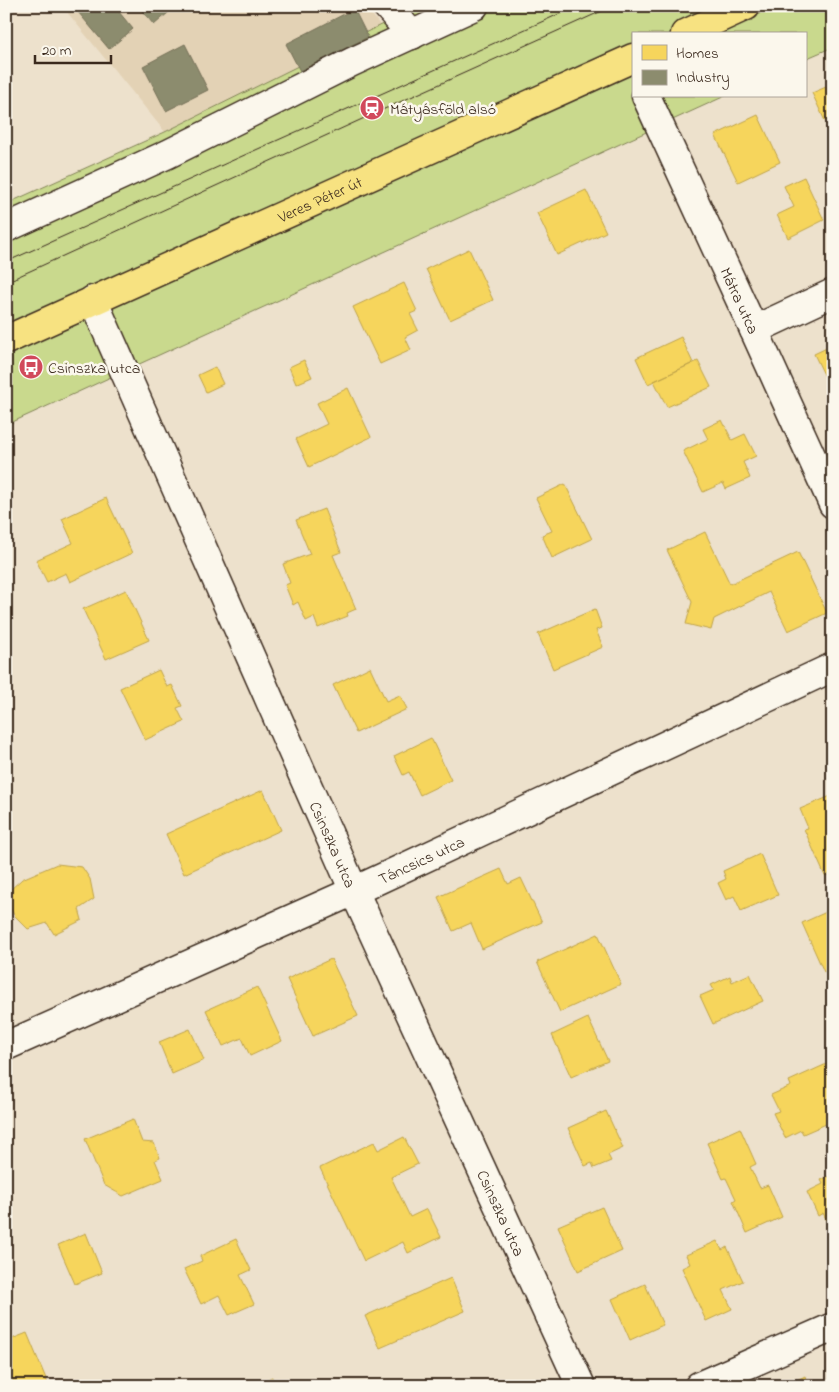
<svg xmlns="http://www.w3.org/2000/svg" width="839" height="1392" font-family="'Indie Flower',sans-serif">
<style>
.built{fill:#e3d2b5}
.green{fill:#c9d98d;stroke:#828256}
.homes{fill:#f6d55c;stroke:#bea249}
.industry{fill:#8c8c6e;stroke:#746f56}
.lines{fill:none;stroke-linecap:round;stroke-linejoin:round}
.street-casing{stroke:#3b2a1e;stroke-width:31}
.primary-casing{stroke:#3b2a1e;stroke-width:31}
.street{stroke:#fbf7ec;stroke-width:28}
.primary{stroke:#f7e281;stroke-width:28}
.tram{stroke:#3b2a1e;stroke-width:1}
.labels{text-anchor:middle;stroke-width:5;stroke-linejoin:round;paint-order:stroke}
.poi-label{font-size:16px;fill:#3b2a1e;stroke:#fbf7ec;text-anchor:start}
.street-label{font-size:16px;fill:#3b2a1e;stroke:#fbf7ec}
</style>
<rect width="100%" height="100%" fill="#ede1cc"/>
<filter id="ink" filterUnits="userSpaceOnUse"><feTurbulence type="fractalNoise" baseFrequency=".02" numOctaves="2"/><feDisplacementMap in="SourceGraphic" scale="10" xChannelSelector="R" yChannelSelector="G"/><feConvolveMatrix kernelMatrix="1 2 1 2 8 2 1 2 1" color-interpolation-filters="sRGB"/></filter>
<g filter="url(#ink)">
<path class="built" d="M62,6H365L380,25L165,132Z"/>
<path class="green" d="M419,6H833V47L805,59V34H633V96H725L6,425V204L165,132Z"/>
<path class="homes" d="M833,84V118L825,121L812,93Z
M758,115L780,162L738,182L715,135Z
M804,177L824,220L788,238L777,215L794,207L784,186Z
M586,190L606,232L557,255L537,213Z
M469,249L493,300L450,320L426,269Z
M404,283L417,311L410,314L418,330L405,337L411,350L380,364L353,307Z
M681,337L693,363L648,384L636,358Z
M833,345V393L814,354Z
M304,360L312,377L296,384L289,367Z
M698,361L711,387L667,407L654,381Z
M215,367L223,384L206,392L198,375Z
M348,388L371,437L309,467L296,439L327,424L317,403Z
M722,420L732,440L745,434L756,456L743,462L750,478L726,489L723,483L703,492L683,451L708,439L703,429Z
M565,484L592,539L552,558L542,535L552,531L536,498Z
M106,498L132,553L70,582L66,573L47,582L36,560L73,543L62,519Z
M324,509L341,552L333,555L356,609L347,613L348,616L318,628L314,617L306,621L298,602L293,605L285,585L290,583L283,564L310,554L296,520Z
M705,532L730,584L798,552L827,613L788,631L769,592L714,619L711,630L686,624L692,602L667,550Z
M126,590L149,640L106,659L83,609Z
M595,609L602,628L596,630L603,647L553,669L538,634Z
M370,667L386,701L400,695L407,709L356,733L333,685Z
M159,670L167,687L172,685L182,706L177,708L184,722L145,740L120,688Z
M431,738L451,780L420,795L409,772L403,775L394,756Z
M263,790L281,830L184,874L166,834Z
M833,795V872L825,876L804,829L808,828L800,809Z
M760,854L778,895L741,911L734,896L726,900L718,883L726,879L723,871Z
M57,864L82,867L90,879L94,899L79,909L82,920L54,934L47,923L28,929L14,915L8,904L10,890L22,879Z
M501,869L508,884L521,878L542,922L482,949L471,923L453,931L438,897Z
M833,909V968L824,972L802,923Z
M598,934L621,984L560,1012L537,962Z
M331,959L358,1016L313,1036L287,979Z
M750,974L763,1001L713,1024L700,996L714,990L711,985L730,976L732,982Z
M257,987L282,1041L250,1056L242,1038L223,1046L206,1010Z
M588,1018L608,1061L571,1077L552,1035Z
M190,1029L204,1060L172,1074L159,1042Z
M831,1062L833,1066V1092L830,1093L833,1099V1121L803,1134L801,1130L785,1138L773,1113L779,1111L771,1095L791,1086L789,1081Z
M606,1111L623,1148L608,1155L611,1161L594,1168L592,1163L585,1166L568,1128Z
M133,1119L142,1142L154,1143L160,1158L155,1160L163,1179L123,1196L104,1185L85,1139Z
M740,1128L756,1164L750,1167L760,1188L768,1185L782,1217L747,1233L733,1201L736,1199L726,1178L723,1179L707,1143Z
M404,1137L418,1164L391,1177L410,1217L427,1209L441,1237L408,1253L403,1242L364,1261L320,1168L374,1142L378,1150Z
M833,1174V1228L831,1229L823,1213L818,1216L807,1192L823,1184L821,1180Z
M602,1207L622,1251L578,1271L558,1226Z
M86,1233L102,1273L75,1284L58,1245Z
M236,1239L251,1270L240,1275L254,1304L229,1315L219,1295L201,1304L184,1269L202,1261L200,1256Z
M717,1241L722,1250L727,1247L743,1281L723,1290L732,1309L706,1321L682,1268L690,1264L686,1255Z
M451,1278L465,1311L380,1348L365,1316Z
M645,1284L663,1325L630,1340L612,1299Z
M27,1333L49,1386H6V1339L11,1337L12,1339Z
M805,1376L809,1386H785Z
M272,1377L276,1386H252Z"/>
<path class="industry" d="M85,6H114L133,29L109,49L78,12Z
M138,6H176L154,25Z
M354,9L368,37L300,71L286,44Z
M185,44L208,90L166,111L143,66Z"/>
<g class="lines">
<defs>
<g id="street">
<path d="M387,6L412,35"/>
<path id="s1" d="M646,96L754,330L833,504"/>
<path d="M6,228L168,154L352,62L474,6"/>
<path id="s2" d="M93,300L354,891L581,1386"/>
<path d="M754,330L833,293"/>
<path id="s3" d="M6,1046L354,891L833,667"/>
<path d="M699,1386L833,1327"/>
</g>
<g id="primary">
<path d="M685,34L746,6"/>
<path id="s4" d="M6,340L633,58"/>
</g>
</defs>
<use href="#street" class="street-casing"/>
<use href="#primary" class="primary-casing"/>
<use href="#street" class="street"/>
<use href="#primary" class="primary"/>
<path class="tram" d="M6,262L577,6
M6,282L371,115L613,6"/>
</g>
</g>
<defs>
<symbol id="station-disc" viewBox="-11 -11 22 22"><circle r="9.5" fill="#d1495b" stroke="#fbf7ec"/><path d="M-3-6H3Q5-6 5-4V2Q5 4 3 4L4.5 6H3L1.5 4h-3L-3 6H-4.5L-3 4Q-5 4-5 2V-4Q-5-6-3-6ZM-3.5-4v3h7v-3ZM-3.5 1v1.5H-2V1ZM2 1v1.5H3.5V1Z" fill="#fff"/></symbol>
<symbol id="bus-disc" viewBox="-11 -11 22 22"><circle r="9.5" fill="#d1495b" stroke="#fbf7ec"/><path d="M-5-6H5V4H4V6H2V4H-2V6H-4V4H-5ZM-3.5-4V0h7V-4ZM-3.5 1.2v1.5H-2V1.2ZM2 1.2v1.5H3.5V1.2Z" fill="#fff"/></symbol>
</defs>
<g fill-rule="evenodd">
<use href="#station-disc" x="358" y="94" width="28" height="28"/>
<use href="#bus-disc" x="17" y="353" width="28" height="28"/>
</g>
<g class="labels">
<g class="poi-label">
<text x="390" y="114">Mátyásföld alsó</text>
<text x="48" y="373">Csinszka utca</text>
</g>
<g class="street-label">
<text dy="6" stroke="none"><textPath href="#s4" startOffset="344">Veres Péter út</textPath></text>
<text dy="6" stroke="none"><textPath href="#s1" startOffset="225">Mátra utca</textPath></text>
<text dy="6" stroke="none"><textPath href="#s2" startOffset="595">Csinszka utca</textPath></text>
<text dy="6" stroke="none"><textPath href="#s3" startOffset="455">Táncsics utca</textPath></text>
<text dy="6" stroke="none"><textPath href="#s2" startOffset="1000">Csinszka utca</textPath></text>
</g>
</g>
<rect width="839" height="1392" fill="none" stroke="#fbf7ec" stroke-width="25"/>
<rect x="12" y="12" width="814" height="1367" fill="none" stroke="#3b2a1e" stroke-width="2" filter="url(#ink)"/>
<rect x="632" y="32" width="175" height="65" fill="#fbf7ec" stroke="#aea59a"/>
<rect x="642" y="45" width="25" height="15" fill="#f6d55c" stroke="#aea59a"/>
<text x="676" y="58" font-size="15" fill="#3b2a1e">Homes</text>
<rect x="642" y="70" width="25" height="15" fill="#8c8c6e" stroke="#aea59a"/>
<text x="676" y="82" font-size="15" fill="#3b2a1e">Industry</text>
<path d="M35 55v8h76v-8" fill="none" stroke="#3b2a1e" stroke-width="2.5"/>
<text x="42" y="55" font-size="15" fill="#3b2a1e" stroke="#fbf7ec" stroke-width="4" paint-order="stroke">20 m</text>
</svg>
